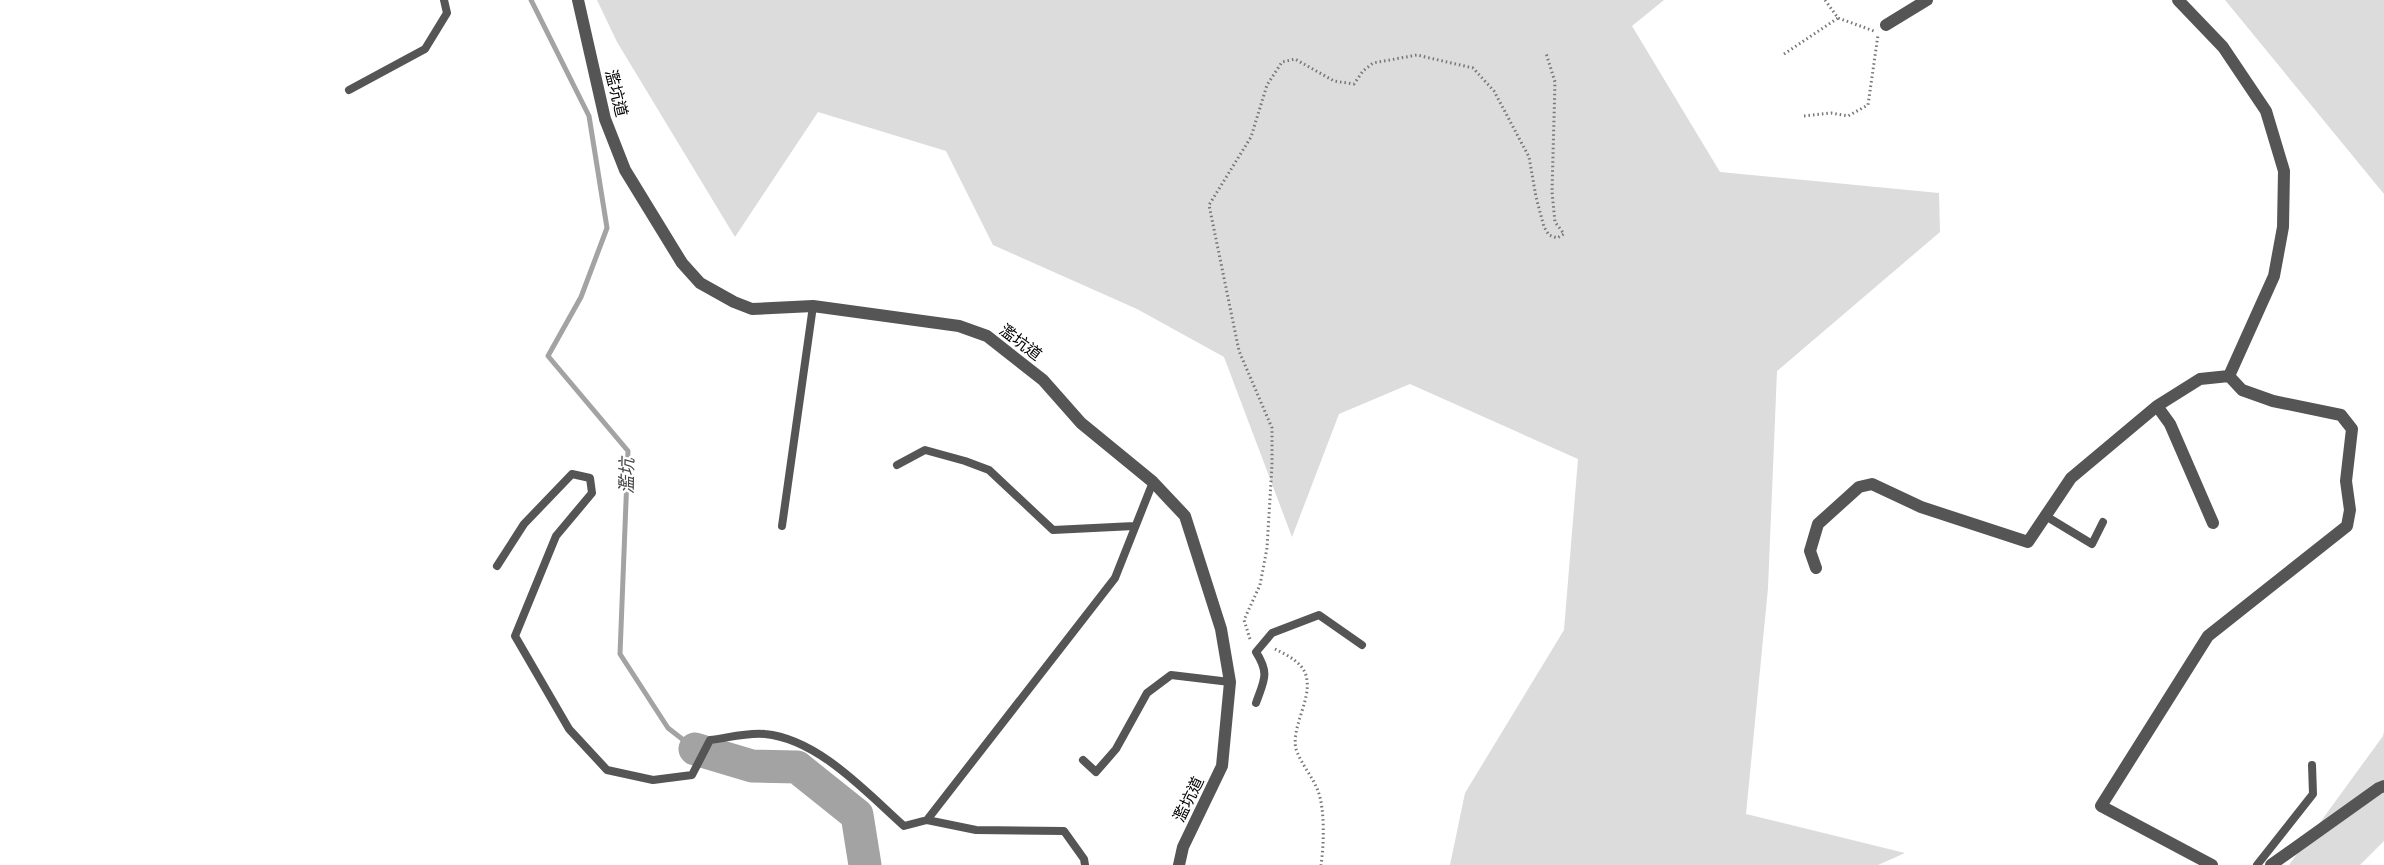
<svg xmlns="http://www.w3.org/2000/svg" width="2384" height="865" font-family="'Golos Text','Noto Sans TC',sans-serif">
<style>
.green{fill:#dcdcdc}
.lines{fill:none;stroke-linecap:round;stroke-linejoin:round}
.stream{stroke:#a3a3a3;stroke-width:5}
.river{stroke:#a3a3a3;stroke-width:33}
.path{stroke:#777;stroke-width:3;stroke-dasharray:1.5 3;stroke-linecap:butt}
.service{stroke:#555;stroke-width:8}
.minor{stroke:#555;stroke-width:12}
.labels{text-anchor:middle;stroke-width:5;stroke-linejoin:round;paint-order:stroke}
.street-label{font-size:16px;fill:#000;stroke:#fff}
.water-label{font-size:18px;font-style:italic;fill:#444;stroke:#fff}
</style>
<rect width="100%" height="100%" fill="#fff"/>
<path class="green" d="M597,0H1664L1632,26L1720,172L1939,193L1940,232L1777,371L1768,588L1746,814L1905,853L1878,865H1450L1465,793L1564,630L1578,459L1410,384L1339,414L1292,537L1224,357L1137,309L993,245L946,151L818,112L735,237L617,42Z
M2225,0H2384V194Z
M2384,731V841L2360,865H2289L2383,736Z"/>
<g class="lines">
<path class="stream" d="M531,0L589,116L607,228L581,297L548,356L628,451L620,654L668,728L695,749"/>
<path class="river" d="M695,749L752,766L797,767L857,815L865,865"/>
<path class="path" d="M1825,0L1838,18L1874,31
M1784,54L1838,18
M1804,116L1831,113L1848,116L1868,105L1878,35
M1250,639L1244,620L1260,585L1267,548L1272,465V428L1239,351L1209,205L1251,137L1267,85L1282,62L1295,59L1334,81L1354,84L1363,71L1373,63L1417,55L1473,68L1494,91L1529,157L1536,197L1544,227L1549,235L1557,238L1564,234L1555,222L1552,192L1555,82L1546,53
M1275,649C1289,656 1306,664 1307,681C1310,701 1291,729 1296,749C1301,764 1313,777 1318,791C1325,809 1324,845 1321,865"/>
<path class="service" d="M349,90L425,49L447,13L444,0
M897,465L925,450L965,461L989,470L1053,530L1134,526
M2044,515L2092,544L2103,522
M782,526L813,306
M497,566L524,524L572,474L590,478L592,493L556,536L515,636L569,729L607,770L653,780L692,775L710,740C727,738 748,732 765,734C818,739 866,792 904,826L927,820L976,830L1064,831L1084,859L1085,865
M1256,703C1264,680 1270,674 1256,652L1272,633L1319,615L1362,645
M1083,760L1096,772L1116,749L1147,693L1171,675L1230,682
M927,820L1115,578L1153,482
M2257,865L2313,794L2312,765"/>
<path class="minor" d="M578,0L605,119L625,170L682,263L700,283L734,302L752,309L813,306L959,326L987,336L1043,380L1081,423L1153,482L1185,516L1221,629L1230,682L1222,766L1183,847L1179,865
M2178,0L2223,47L2266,111L2284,171L2283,227L2274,276L2229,376L2242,390L2273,401L2341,415L2352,429L2346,481L2350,510L2347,526L2208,636L2101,806L2212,865
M1886,25L1927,0
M2157,406L2170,424L2213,523
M1816,568L1810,551L1818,524L1859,487L1872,484L1921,507L2028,542L2071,478L2157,406L2200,379L2229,376
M2271,865L2379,788L2384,786"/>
</g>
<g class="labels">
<g class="street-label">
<text transform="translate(617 93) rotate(76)" y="6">濫坑道</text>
<text transform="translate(1021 342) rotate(37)" y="6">濫坑道</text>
<text transform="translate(1188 799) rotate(-64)" y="6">濫坑道</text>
</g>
<g class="water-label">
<text transform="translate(627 476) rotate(-89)" y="6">濫坑</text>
</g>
</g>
</svg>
